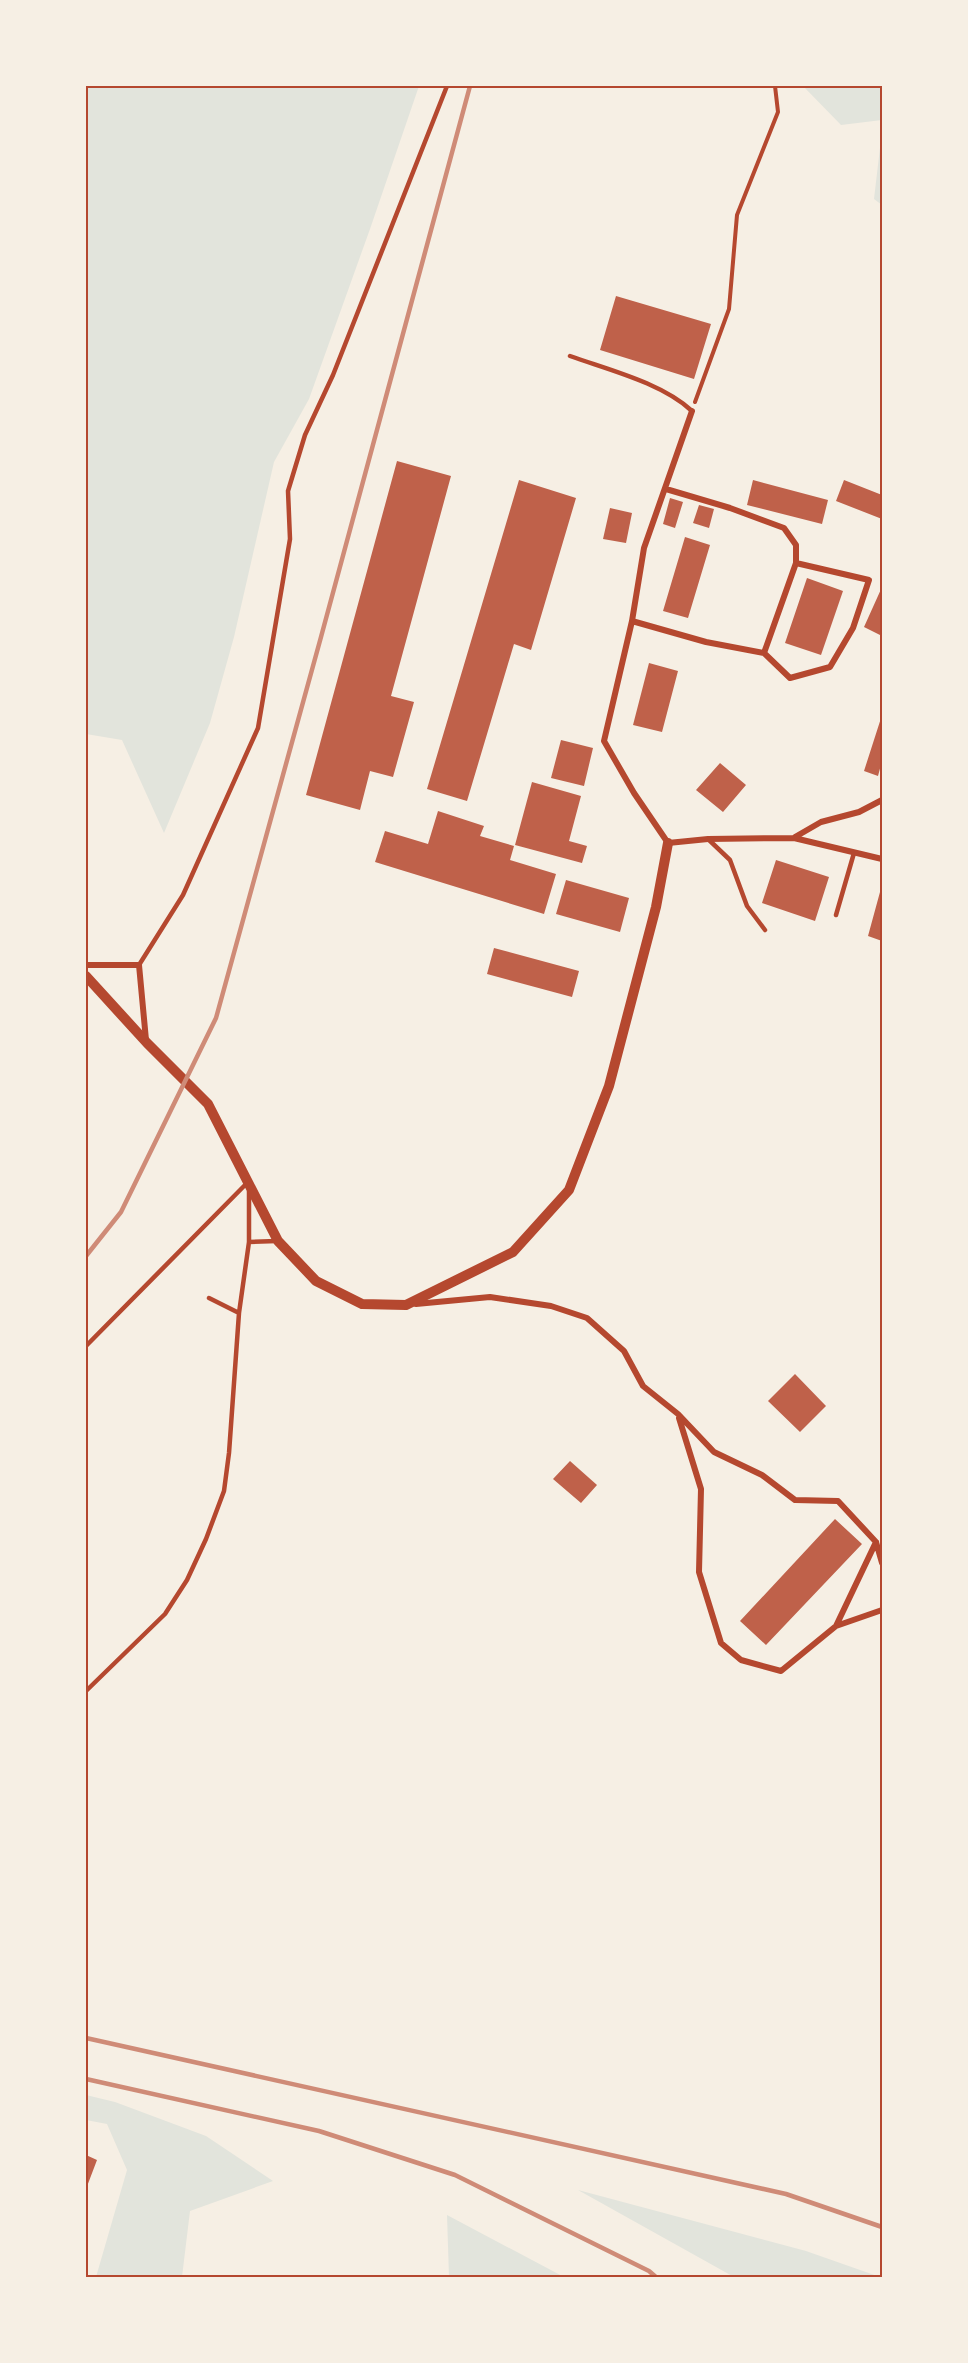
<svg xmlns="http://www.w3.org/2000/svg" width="968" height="2363" font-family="'Sofia Sans Condensed',sans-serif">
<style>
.green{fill:#e2e4dc}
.building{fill:#bf614a}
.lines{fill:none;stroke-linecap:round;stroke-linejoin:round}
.path{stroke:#b5482f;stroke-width:4}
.service{stroke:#b5482f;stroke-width:4.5}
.minor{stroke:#b5482f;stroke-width:6}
.tertiary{stroke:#b5482f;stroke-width:10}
.rail{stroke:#cf8b77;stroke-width:4.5}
.neatline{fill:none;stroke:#b5482f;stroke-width:2}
</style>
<rect width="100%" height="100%" fill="#f6efe4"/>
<path class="green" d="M86,86H419L370,229L309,399L274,462L234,637L210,723L164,833L122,740L86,734Z
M803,86H882V120L841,125Z
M882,131V205L874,199Z
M86,2095L115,2102L206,2136L273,2181L190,2211L182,2277H96L127,2170L107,2124L86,2120Z
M578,2190L806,2251L880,2277H734Z
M447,2215L564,2277H449Z"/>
<path class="building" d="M616,296L711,324L694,379L600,350Z
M397,461L451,476L391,696L414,702L393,777L370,771L360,810L306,795Z
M519,480L576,498L531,650L514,644L467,801L427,789Z
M753,480L828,500L822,524L747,505Z
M844,480L882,495V519L836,501Z
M670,498L683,502L675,528L663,524Z
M699,505L714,509L709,528L693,523Z
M610,508L632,513L626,543L603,539Z
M685,537L710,545L688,618L663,611Z
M807,578L843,591L821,655L785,643Z
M882,587V636L864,627Z
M649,663L678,671L662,732L633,725Z
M882,715V761L878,776L864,771Z
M561,740L593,748L584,786L551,778Z
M720,763L746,785L723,812L696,790Z
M532,782L581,796L569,841L587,846L582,863L515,845Z
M438,811L484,826L480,836L514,846L510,860L556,874L544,914L375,862L385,831L428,844Z
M776,860L829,877L815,921L762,903Z
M566,880L629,898L620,932L556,914Z
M880,892L882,893V941L868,936Z
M494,948L579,971L572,997L487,974Z
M795,1374L826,1406L800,1432L768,1401Z
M570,1461L597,1485L581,1503L553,1479Z
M835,1519L862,1544L766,1645L740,1621Z
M86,2155L97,2160L86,2189Z"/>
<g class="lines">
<path class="path" d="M695,402L729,309L737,215L778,112L775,86"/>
<path class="service" d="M570,356C609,370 662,383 692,411
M708,839L730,860L747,906L765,930
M836,915L854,853
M139,965L183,895L258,728L290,539L288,491L305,435L333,375L447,86
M249,1242L277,1241
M209,1298L239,1313
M86,1346L247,1183
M86,1691L165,1614L187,1580L206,1539L224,1491L229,1453L239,1313L249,1242V1191"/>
<path class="minor" d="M692,411L644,548L632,621L604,741L634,793L668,843L708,839L794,838L882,859
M666,489L730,508L784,528L796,545V563
M632,621L706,642L764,653L790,678L830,667L853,628L869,580L796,563L764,653
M795,837L821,822L859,812L882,800
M86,965H139L146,1040
M416,1304L490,1297L551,1306L587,1318L624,1351L643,1386L678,1414L714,1452L762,1475L795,1500L838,1501L876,1542L882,1563
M679,1418L701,1489L699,1572L721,1643L741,1660L781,1671L836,1626L876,1542
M836,1626L882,1610"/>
<path class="tertiary" d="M86,976L147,1043L208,1104L278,1241L316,1281L362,1304L406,1305L513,1252L569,1190L609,1086L656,907L668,843"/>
<path class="rail" d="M86,1256L121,1212L216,1018L321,637L470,86
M86,2038L786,2194L882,2227
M86,2079L319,2131L455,2175L649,2271L657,2278"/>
</g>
<rect width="968" height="2363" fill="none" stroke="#f6efe4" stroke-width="174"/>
<rect x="87" y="87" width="794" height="2189" class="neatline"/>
</svg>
